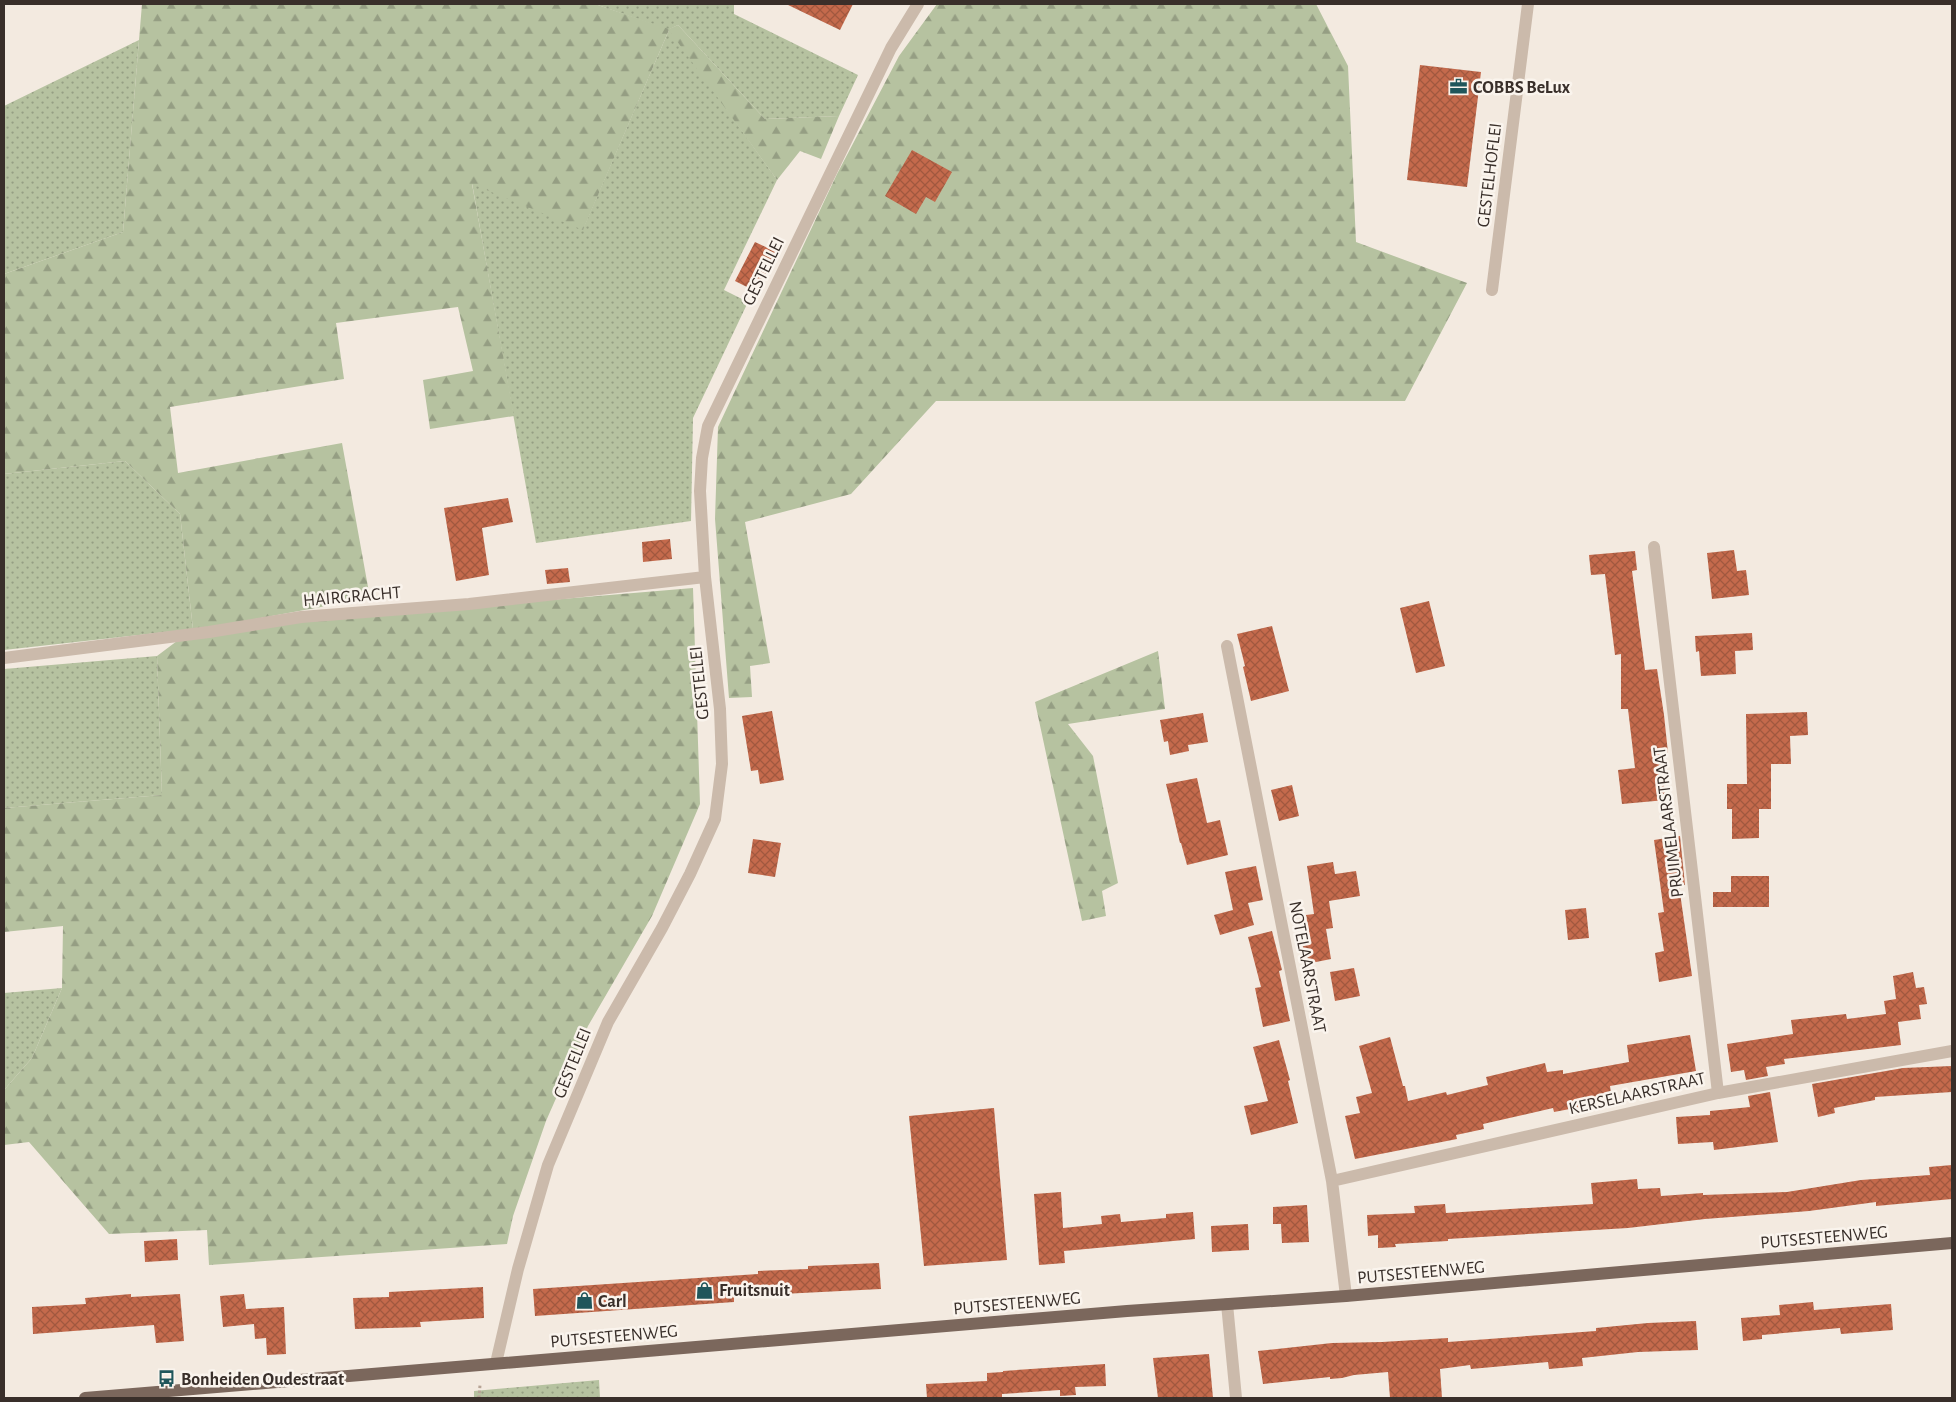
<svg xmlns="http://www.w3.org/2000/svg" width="1956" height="1402" font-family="'Alegreya Sans',sans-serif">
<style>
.grass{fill:url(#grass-dots)}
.forest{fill:url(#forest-firs)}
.building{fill:url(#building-cross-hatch)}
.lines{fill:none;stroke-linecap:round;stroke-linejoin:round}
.path{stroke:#b7a496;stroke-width:3;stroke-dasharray:2.5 2.5;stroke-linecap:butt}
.minor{stroke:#cbbaab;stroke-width:12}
.major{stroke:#7b675c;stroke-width:12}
.labels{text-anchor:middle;stroke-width:5;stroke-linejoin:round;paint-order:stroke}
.poi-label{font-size:18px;font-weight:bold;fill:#392f2a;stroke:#faf4ed;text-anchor:start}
.street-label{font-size:18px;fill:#392f2a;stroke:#faf4ed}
</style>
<defs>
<pattern id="grass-dots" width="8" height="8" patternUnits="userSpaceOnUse" patternTransform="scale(1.25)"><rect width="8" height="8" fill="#b6c2a0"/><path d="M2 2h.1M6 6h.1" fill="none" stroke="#959e83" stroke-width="1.8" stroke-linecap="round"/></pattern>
<pattern id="forest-firs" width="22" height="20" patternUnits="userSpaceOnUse" patternTransform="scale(1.25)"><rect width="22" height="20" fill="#b6c2a0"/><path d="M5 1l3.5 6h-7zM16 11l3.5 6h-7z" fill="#959e83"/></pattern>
<pattern id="building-cross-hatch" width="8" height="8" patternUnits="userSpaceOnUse" patternTransform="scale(1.25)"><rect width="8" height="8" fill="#c46a4c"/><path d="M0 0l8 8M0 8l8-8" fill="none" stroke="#a0583f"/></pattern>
</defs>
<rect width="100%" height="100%" fill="#f3eae0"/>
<path class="grass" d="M595,4H734V14L858,75L839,116L765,119L678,25L670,29L777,180L724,290L748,302L693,418L691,521L536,543L472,183L583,229L669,30Z
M139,40L123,232L4,274V106Z
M125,461L180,514L193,629L4,650V474Z
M157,656L162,795L4,808V669Z
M62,988L32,1058L4,1090V993Z
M599,1380L600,1398H474V1391Z"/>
<path class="forest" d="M142,4H595L669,29L678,25L765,119L839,116L821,159L800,151L777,180L669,30L583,230L472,184L514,416L430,429L423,380L473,371L458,307L336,323L344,379L170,407L178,473L342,443L370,598L201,629L693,588L700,804L652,916L588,1026L546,1121L513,1216L507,1244L209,1265L207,1230L109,1234L29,1142L4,1145V1090L32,1058L62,988L63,926L4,932V808L162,795L157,656L193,629L180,514L125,461L4,474V274L123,232Z
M937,4H1316L1348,66L1356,242L1467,283L1405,401H936L851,494L745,522L770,663L750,666L752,697L729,698L715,519L718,427L837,174L899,56Z
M1158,651L1165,709L1068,724L1093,756L1118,883L1102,891L1106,916L1082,921L1035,702Z"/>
<path class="building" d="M786,4H853L840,30Z
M1420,65L1481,72L1467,187L1407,180Z
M912,150L952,172L935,202L926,197L916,214L885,196Z
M755,242L776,252L757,292L735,281Z
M508,498L513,522L482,528L489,575L456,581L444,508Z
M670,539L672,559L643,562L642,542Z
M1734,550L1737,571L1746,570L1749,595L1712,599L1707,553Z
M1635,551L1637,570L1632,571L1645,670L1657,669L1664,715L1668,753L1660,754L1666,800L1622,804L1618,770L1635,768L1628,709H1621V654L1615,655L1605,574L1591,575L1589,555Z
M568,568L570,582L547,584L545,570Z
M1429,601L1445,666L1416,673L1400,608Z
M1272,626L1289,691L1251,701L1243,667L1245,666L1237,634Z
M1752,633L1753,650L1735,651L1736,674L1701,676L1699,651L1696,652L1695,636Z
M772,711L784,780L760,784L758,770L751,771L742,716Z
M1807,712L1808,735L1790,736L1791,764H1771V809H1759V838L1732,839V809H1727V784H1747L1746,714Z
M1203,713L1208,742L1188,745L1189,751L1170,755L1168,741L1164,742L1160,720Z
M1197,778L1207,823L1220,820L1228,855L1187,865L1181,843H1180L1166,784Z
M1292,785L1299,816L1279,821L1271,790Z
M1680,836L1685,885L1679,886L1692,976L1659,982L1655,953L1664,951L1658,913L1664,912L1654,840Z
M753,839L781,843L775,877L748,873Z
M1333,862L1335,874L1356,871L1360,896L1329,901L1333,928L1326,929L1331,959L1306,964L1301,936L1309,934L1306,915L1314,914L1307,866Z
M1256,866L1263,900L1248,903L1254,925L1220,935L1214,915L1233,910L1225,872Z
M1731,876H1769V907H1713V892H1731Z
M1586,908L1589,938L1568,940L1565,910Z
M1272,931L1282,970L1279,971L1290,1021L1263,1027L1255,988L1261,987L1248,937Z
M1354,968L1360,996L1335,1001L1330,972Z
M1913,972L1916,988L1924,987L1927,1004L1919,1005L1921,1019L1898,1022L1901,1045L1784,1059L1785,1064L1766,1067L1768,1076L1746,1080L1744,1070L1731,1072L1727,1044L1793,1034L1791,1020L1846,1014L1847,1019L1886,1014L1884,1001L1896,999L1893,976Z
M1690,1035L1696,1071L1610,1086L1612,1101L1554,1112L1553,1108L1483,1124L1484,1129L1456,1135L1457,1139L1355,1159L1345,1116L1360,1113L1356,1097L1372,1093L1359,1046L1390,1037L1403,1086H1405L1408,1101L1446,1092L1447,1095L1488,1085L1486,1077L1545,1063L1547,1072L1563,1070V1074L1629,1062L1627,1045Z
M1279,1040L1290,1080L1288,1081L1298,1123L1251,1135L1244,1106L1268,1101L1253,1047Z
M1952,1066V1092L1875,1097V1100L1834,1108L1835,1113L1818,1117L1812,1084L1903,1068Z
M1770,1092L1778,1142L1714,1150L1713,1142L1678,1144L1676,1117L1710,1115V1111L1750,1107L1748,1096Z
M994,1108L1007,1260L924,1266L909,1116Z
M1952,1165V1199L1876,1206V1202L1809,1211L1705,1219L1628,1228L1448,1239V1241L1395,1244L1396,1247L1378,1248V1235L1368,1236L1367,1215L1415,1213L1414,1206L1445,1204L1446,1213L1593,1204L1591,1183L1637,1179L1638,1189L1660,1188L1661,1196L1703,1193V1195L1787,1192L1861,1180L1930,1175L1929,1167Z
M1061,1192L1063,1228L1102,1224L1101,1216L1120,1214L1121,1222L1166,1218V1214L1193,1212L1195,1239L1064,1251L1065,1263L1039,1265L1034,1194Z
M1307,1205L1309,1242L1282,1243L1281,1224H1273V1207Z
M1248,1224L1249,1250L1212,1252L1211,1226Z
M177,1239L178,1260L145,1262L144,1241Z
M879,1263L881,1289L782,1294V1296L734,1298V1302L535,1316L533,1289L758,1274V1271L808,1269V1266Z
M483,1287L484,1318L420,1322L421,1327L355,1329L353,1298L389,1297V1292Z
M131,1294V1297L180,1294L184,1341L156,1343L154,1325L33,1334L32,1307L86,1304L85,1298Z
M244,1294L246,1309L284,1307L286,1354L267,1355L266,1338L255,1339L254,1324L223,1327L220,1296Z
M1813,1302L1814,1310L1891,1304L1893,1330L1841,1334L1840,1328L1762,1335V1339L1743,1341L1741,1318L1780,1315L1779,1305Z
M1696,1321L1698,1350L1638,1352L1582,1358L1583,1366L1549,1369L1548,1362L1471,1369L1470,1365L1440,1369L1442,1398H1390L1388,1372L1354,1375L1342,1378L1330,1379V1377L1263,1384L1258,1351L1332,1343L1382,1342L1448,1338V1342L1596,1331V1328L1648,1323Z
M1209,1354L1213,1398H1158L1153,1358Z
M1105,1364L1106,1386L1075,1387L1076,1395L1060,1396V1390L1002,1394V1398H927L926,1384L987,1381V1373L1003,1372V1371Z"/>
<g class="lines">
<path class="path" d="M479,1398L480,1385"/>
<path class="minor" d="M1492,290L1528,4
M1654,547L1718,1093
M1227,646L1332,1181L1346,1296
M4,658L209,632L301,617L469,604L705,577
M1332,1181L1718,1093L1952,1051
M1227,1304L1236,1398
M496,1363L518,1269L548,1165L608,1022L662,928L690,874L715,819L722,764L720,709L705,577L700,491L702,458L708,426L891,48L918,4"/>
<path class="major" d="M85,1398L1127,1311L1346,1296L1952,1243"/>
</g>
<defs>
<symbol id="office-bare" viewBox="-9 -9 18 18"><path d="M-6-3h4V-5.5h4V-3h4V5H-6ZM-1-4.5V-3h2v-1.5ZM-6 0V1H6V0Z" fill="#20565b" stroke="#faf4ed" stroke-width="2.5" paint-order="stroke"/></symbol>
<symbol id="shop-bare" viewBox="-9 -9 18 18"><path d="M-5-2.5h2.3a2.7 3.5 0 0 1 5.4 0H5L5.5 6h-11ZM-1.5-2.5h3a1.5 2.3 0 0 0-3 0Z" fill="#20565b" stroke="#faf4ed" stroke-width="2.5" paint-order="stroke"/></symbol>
<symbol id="bus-bare" viewBox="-9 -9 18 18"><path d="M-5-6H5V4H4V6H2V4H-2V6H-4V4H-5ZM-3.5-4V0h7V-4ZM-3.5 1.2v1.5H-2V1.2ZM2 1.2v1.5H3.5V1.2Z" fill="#20565b" stroke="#faf4ed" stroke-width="2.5" paint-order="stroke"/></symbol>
</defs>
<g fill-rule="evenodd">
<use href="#office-bare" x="1446" y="74" width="25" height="25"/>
<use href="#shop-bare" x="692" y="1278" width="25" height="25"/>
<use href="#shop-bare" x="572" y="1288" width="25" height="25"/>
<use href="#bus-bare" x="154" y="1366" width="25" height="25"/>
</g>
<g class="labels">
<g class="poi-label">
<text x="1473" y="93">COBBS BeLux</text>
<text x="719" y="1296">Fruitsnuit</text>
<text x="598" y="1307">Carl</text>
<text x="181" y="1385">Bonheiden Oudestraat</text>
</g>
<g class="street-label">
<text transform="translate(1489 175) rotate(-83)" y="6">GESTELHOFLEI</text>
<text transform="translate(763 271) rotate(-64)" y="6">GESTELLEI</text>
<text transform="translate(352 596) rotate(-5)" y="6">HAIRGRACHT</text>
<text transform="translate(699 683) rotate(-96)" y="6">GESTELLEI</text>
<text transform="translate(1668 822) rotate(-97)" y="6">PRUIMELAARSTRAAT</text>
<text transform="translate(1308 967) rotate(79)" y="6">NOTELAARSTRAAT</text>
<text transform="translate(572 1063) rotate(-68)" y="6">GESTELLEI</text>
<text transform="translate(1637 1093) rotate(-13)" y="6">KERSELAARSTRAAT</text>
<text transform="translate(1824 1237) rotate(-5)" y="6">PUTSESTEENWEG</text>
<text transform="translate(1421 1272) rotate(-5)" y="6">PUTSESTEENWEG</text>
<text transform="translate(1017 1303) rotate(-5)" y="6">PUTSESTEENWEG</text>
<text transform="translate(614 1336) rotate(-5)" y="6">PUTSESTEENWEG</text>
</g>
</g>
<rect width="1956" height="1402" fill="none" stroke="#392f2a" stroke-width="10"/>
</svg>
